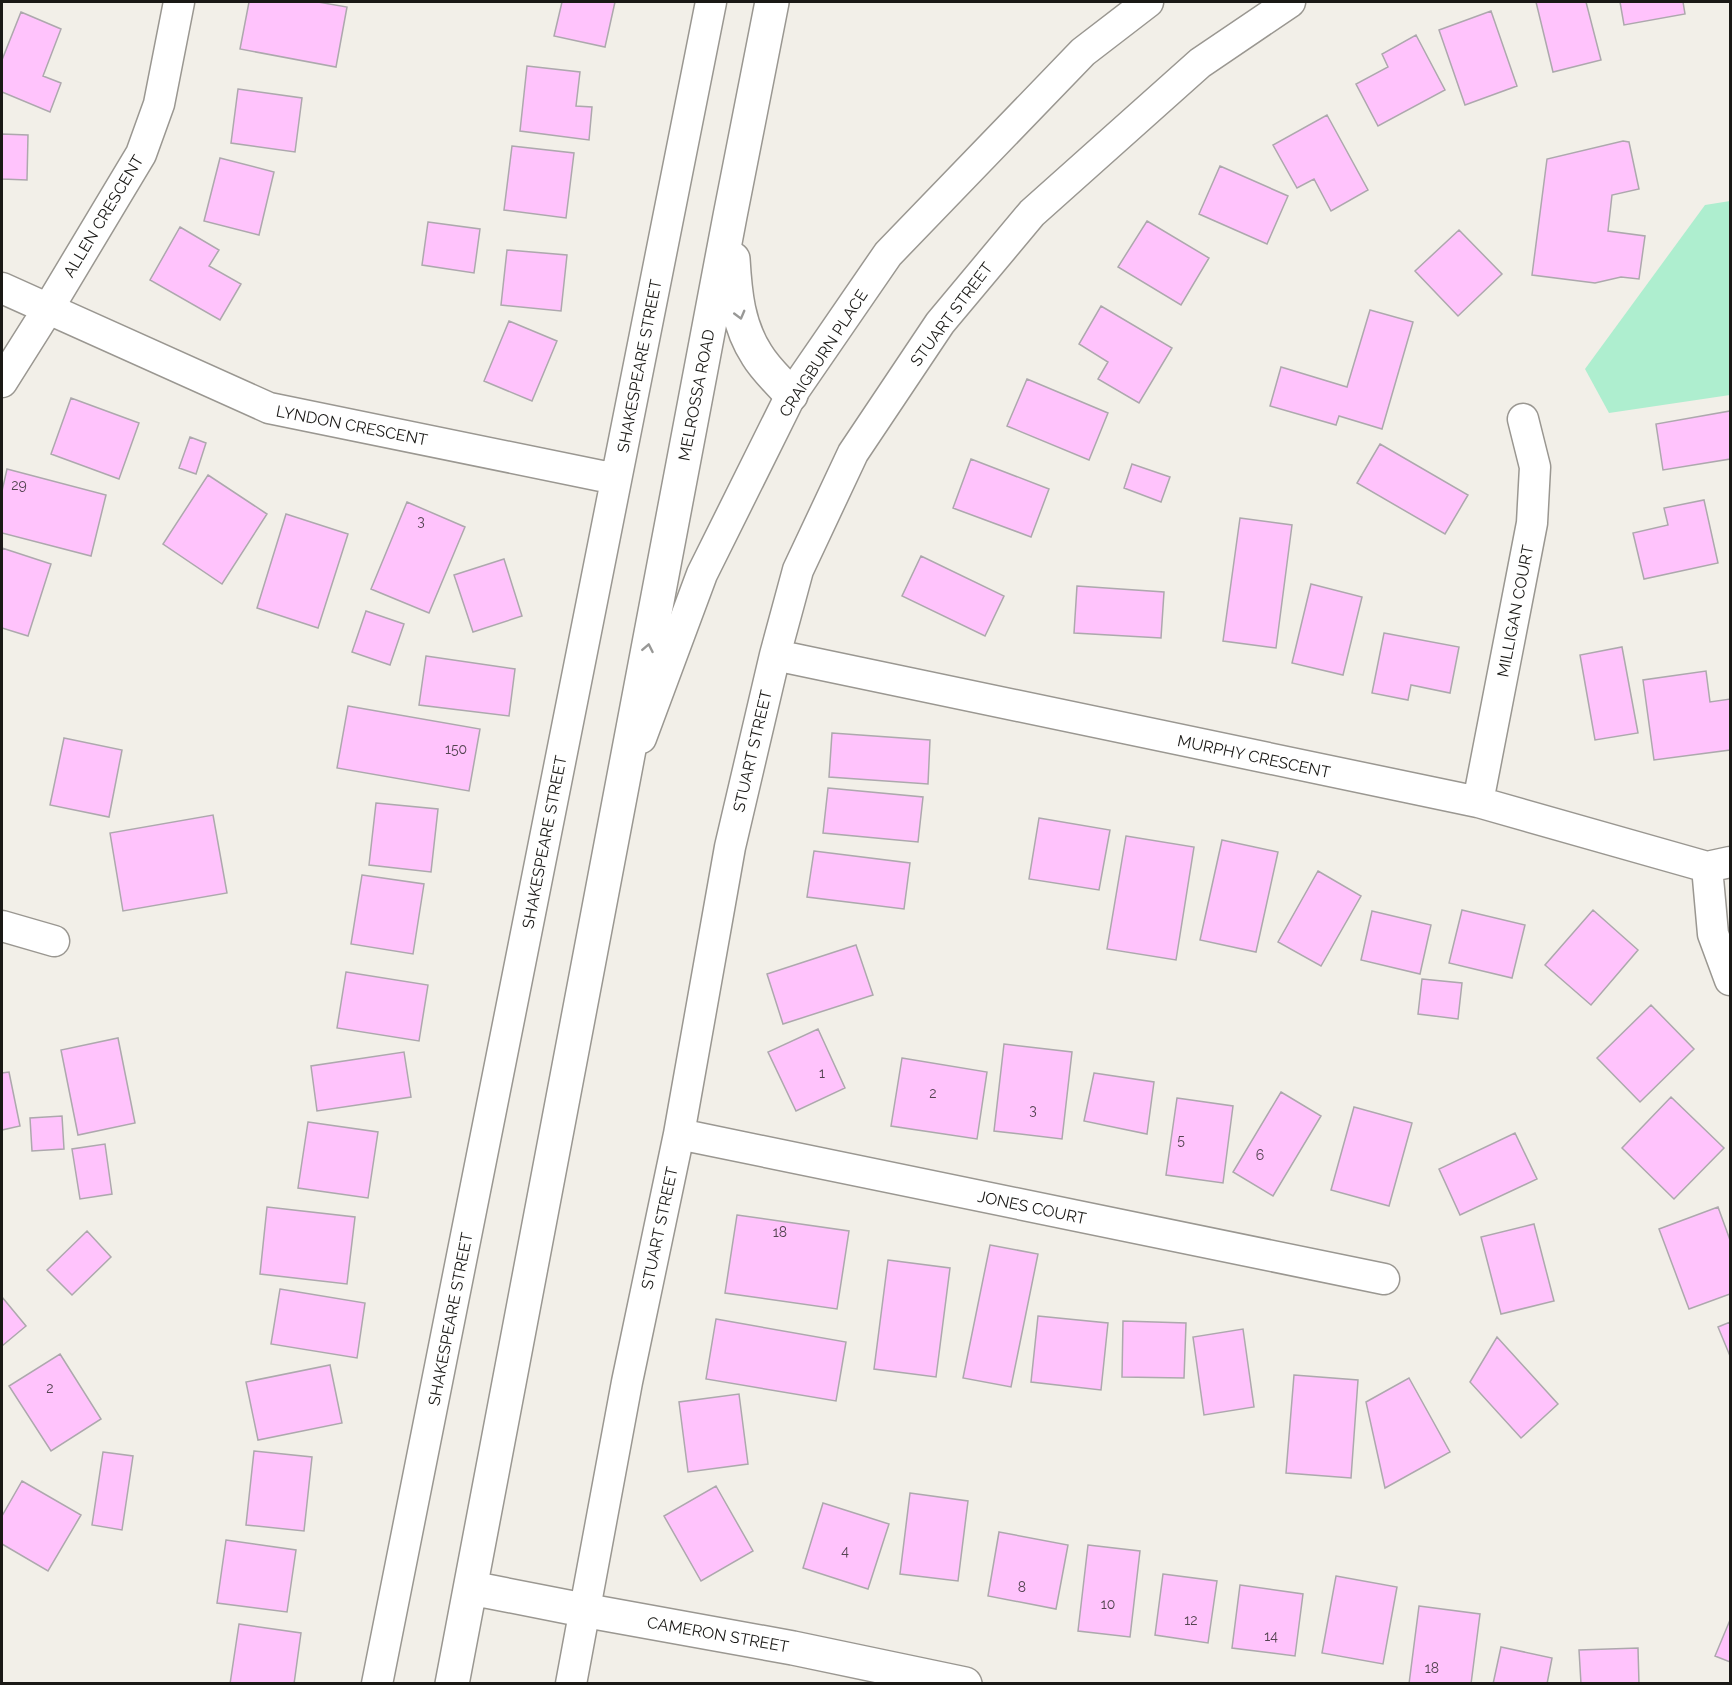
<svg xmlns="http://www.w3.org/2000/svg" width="1732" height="1685" font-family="Raleway,sans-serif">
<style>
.green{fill:#aeeecf}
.building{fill:#ffc3fc;stroke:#ada8ad;stroke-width:1.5}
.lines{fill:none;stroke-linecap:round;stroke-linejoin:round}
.street-casing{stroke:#9a9791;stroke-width:33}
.secondary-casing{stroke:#9a9791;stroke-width:36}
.street{stroke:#fff;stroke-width:30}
.secondary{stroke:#fff;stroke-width:33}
.oneway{stroke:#989896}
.labels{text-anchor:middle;stroke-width:6;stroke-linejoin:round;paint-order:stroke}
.number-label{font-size:14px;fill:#534450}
.street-label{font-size:16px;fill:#1a1916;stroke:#fff}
</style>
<rect width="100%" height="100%" fill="#f2efe8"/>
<path class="green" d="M1730,201V395L1609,413L1585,369L1705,205Z"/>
<path class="building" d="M249,2H318L347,7L336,67L240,49Z
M562,2H615L605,47L554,36Z
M1536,2H1586L1601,60L1553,72Z
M1620,2H1683L1685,14L1624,25Z
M1491,11L1517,86L1465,105L1439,30Z
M21,12L61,29L43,76L61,83L50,112L2,92V60Z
M1416,35L1445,90L1378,126L1356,84L1388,67L1382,54Z
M527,66L580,72L576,106L592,107L589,140L520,131Z
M238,89L302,98L295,152L231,143Z
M1327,115L1368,190L1331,211L1314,179L1297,188L1273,145Z
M2,134L28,135L27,180L2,179Z
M1623,141L1629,142L1639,189L1612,195L1608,231L1645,236L1639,279L1621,277L1595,283L1532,275L1547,159Z
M512,146L574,153L566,218L504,210Z
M220,158L274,172L259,235L204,221Z
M1220,166L1288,196L1267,244L1199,214Z
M1147,221L1209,258L1181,305L1118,267Z
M428,222L480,229L474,273L422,265Z
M180,227L219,250L209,266L241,284L220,320L150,280Z
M1459,230L1502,274L1458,316L1415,271Z
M507,250L567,255L561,311L501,305Z
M1101,306L1172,348L1139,403L1098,379L1108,362L1079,344Z
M1370,310L1413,322L1382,429L1339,416L1336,425L1270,406L1281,367L1347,387Z
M509,321L557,341L532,401L484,381Z
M1027,379L1108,413L1089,460L1007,426Z
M71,398L139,423L119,479L51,454Z
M1730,411V459L1663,470L1656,424Z
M190,437L206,443L196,474L179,468Z
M1380,444L1468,495L1445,534L1357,483Z
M971,459L1049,489L1031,537L953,508Z
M1132,464L1170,477L1161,502L1124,488Z
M7,469L106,495L91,556L2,533V491Z
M208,475L267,514L222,584L163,544Z
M1704,500L1718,563L1644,579L1633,533L1668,525L1664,508Z
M407,502L465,527L429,613L371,589Z
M286,514L348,534L318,628L257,608Z
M1240,518L1292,525L1276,648L1223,641Z
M2,548L51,564L28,636L2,628Z
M921,556L1004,596L985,636L902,596Z
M504,559L522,616L473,632L454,575Z
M1311,584L1362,597L1343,675L1292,663Z
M1077,586L1164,592L1161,638L1074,633Z
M366,611L404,624L390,665L352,652Z
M1384,633L1459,647L1450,693L1411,685L1408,700L1372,693Z
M1622,647L1638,733L1595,740L1580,655Z
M426,656L515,669L509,716L419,705Z
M1706,671L1710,702L1730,699V750L1654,760L1643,680Z
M348,706L480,729L469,791L337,768Z
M832,733L930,740L928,784L829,777Z
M64,738L122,750L109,817L50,805Z
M828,788L923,797L918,842L823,833Z
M376,803L438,809L431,872L369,865Z
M213,815L227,893L123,911L110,833Z
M1039,818L1110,830L1099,890L1029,879Z
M1126,836L1194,847L1176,960L1107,949Z
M1222,840L1278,852L1256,952L1200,940Z
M814,851L910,863L904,909L807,897Z
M1318,871L1361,896L1321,966L1278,942Z
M362,875L424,884L413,954L351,944Z
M1462,910L1525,925L1512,978L1449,963Z
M1593,910L1638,950L1591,1005L1545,965Z
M1372,911L1431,925L1420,974L1361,960Z
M856,945L873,995L783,1024L767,974Z
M346,972L428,985L419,1041L337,1028Z
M1422,979L1462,983L1458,1019L1418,1014Z
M1651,1005L1694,1049L1640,1102L1597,1058Z
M818,1029L845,1088L796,1111L768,1052Z
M118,1038L135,1123L78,1135L61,1050Z
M1004,1044L1072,1052L1062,1139L994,1131Z
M404,1052L411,1097L317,1111L311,1066Z
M902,1058L987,1072L977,1139L891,1126Z
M9,1072L20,1126L2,1130V1073Z
M1094,1073L1154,1082L1147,1134L1084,1121Z
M1281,1092L1321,1116L1273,1196L1233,1172Z
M1671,1097L1724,1148L1674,1199L1622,1148Z
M1177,1098L1233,1106L1223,1183L1166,1175Z
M1354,1107L1412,1123L1389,1206L1331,1190Z
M62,1116L64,1149L32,1151L30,1118Z
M308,1122L378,1132L368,1198L298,1188Z
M1515,1133L1537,1179L1460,1215L1439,1169Z
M105,1144L112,1194L80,1199L72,1149Z
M267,1207L355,1217L347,1284L260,1274Z
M1718,1207L1730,1240V1294L1689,1309L1659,1229Z
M737,1215L849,1231L837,1309L725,1293Z
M1534,1224L1554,1301L1501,1314L1481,1237Z
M87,1231L111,1257L72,1295L47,1270Z
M990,1245L1038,1254L1011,1387L963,1378Z
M888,1260L950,1268L936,1377L874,1369Z
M280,1289L365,1303L357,1358L271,1344Z
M2,1297L26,1326L2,1346Z
M1038,1316L1108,1323L1101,1390L1031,1382Z
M716,1319L846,1342L836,1401L706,1379Z
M1123,1321L1186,1323L1184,1378L1122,1377Z
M1730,1322V1356L1718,1327Z
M1243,1329L1254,1407L1204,1415L1193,1337Z
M1497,1337L1558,1404L1521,1438L1470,1382Z
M60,1354L101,1419L51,1451L9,1386Z
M330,1365L342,1423L258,1440L246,1382Z
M1294,1375L1358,1380L1351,1478L1286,1473Z
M1409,1378L1450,1452L1385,1488L1366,1402Z
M739,1394L748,1464L688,1472L679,1402Z
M254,1451L312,1457L304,1531L246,1525Z
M103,1452L133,1456L122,1530L92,1525Z
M22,1481L81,1515L48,1571L2,1544V1516Z
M716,1486L753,1551L701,1581L664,1516Z
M910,1493L968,1501L958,1581L900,1574Z
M823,1503L889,1524L868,1589L803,1568Z
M999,1532L1068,1545L1056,1609L988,1596Z
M226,1540L296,1550L287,1612L217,1603Z
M1088,1545L1140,1551L1130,1637L1078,1631Z
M1163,1574L1217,1581L1208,1643L1155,1635Z
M1336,1576L1397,1587L1383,1664L1322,1653Z
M1240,1585L1303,1594L1295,1656L1232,1648Z
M1419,1606L1480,1614L1471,1684H1409Z
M1730,1620V1662L1715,1656Z
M239,1624L301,1633L294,1684H230Z
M1501,1647L1552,1658L1547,1684H1493Z
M1638,1648L1639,1684H1581L1579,1650Z"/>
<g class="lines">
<defs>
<path id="street" d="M2,288L269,408L616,479
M2,382L48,309L141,154L159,104L179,2
M775,655L1478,802L1707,867L1730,862
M641,738L702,574L791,395L888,254L1083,52L1148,2
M1478,802L1532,523L1535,467L1523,419
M1707,867L1713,934L1730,980
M2,926L54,941
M679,1134L1384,1279
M377,1684L711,2
M571,1684L627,1382L679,1134L730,847L775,655L798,570L853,453L940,323L1032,213L1200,63L1290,2"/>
<path id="secondary" d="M733,259C735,293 738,326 757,355C766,370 780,382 791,395
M471,1588L583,1610L793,1648L965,1684
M452,1684L730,216L772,2"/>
</defs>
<use href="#street" class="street-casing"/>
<use href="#secondary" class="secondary-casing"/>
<use href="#street" class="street"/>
<use href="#secondary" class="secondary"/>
</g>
<defs><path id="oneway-chevron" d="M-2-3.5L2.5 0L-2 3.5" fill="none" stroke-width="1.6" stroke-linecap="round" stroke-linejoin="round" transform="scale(1.5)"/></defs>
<g class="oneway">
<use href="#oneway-chevron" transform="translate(740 315) rotate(75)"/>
<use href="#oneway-chevron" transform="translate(648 648) rotate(-79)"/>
</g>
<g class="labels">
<g class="number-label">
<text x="19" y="490">29</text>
<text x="421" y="526">3</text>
<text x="456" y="754">150</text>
<text x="822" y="1078">1</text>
<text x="933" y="1098">2</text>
<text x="1033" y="1115">3</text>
<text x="1181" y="1145">5</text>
<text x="1260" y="1160">6</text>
<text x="780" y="1237">18</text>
<text x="50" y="1393">2</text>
<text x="845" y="1556">4</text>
<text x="1022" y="1592">8</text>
<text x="1108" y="1609">10</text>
<text x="1191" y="1625">12</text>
<text x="1271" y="1641">14</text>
<text x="1432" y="1673">18</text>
</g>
<g class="street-label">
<text transform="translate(103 216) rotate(-59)" y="6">ALLEN CRESCENT</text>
<text transform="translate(951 314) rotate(-53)" y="6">STUART STREET</text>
<text transform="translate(823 353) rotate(-57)" y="6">CRAIGBURN PLACE</text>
<text transform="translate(639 366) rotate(-79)" y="6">SHAKESPEARE STREET</text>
<text transform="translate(696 395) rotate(-79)" y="6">MELROSSA ROAD</text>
<text transform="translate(352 425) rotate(11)" y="6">LYNDON CRESCENT</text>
<text transform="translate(1515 611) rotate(-79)" y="6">MILLIGAN COURT</text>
<text transform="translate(752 751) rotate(-77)" y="6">STUART STREET</text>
<text transform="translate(1254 756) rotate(12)" y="6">MURPHY CRESCENT</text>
<text transform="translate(544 842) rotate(-79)" y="6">SHAKESPEARE STREET</text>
<text transform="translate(1032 1207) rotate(12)" y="6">JONES COURT</text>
<text transform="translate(659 1228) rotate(-78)" y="6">STUART STREET</text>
<text transform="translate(450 1319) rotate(-79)" y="6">SHAKESPEARE STREET</text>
<text transform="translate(718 1634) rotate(10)" y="6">CAMERON STREET</text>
</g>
</g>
<rect width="1732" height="1685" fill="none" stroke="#1a1916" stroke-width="6"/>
</svg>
